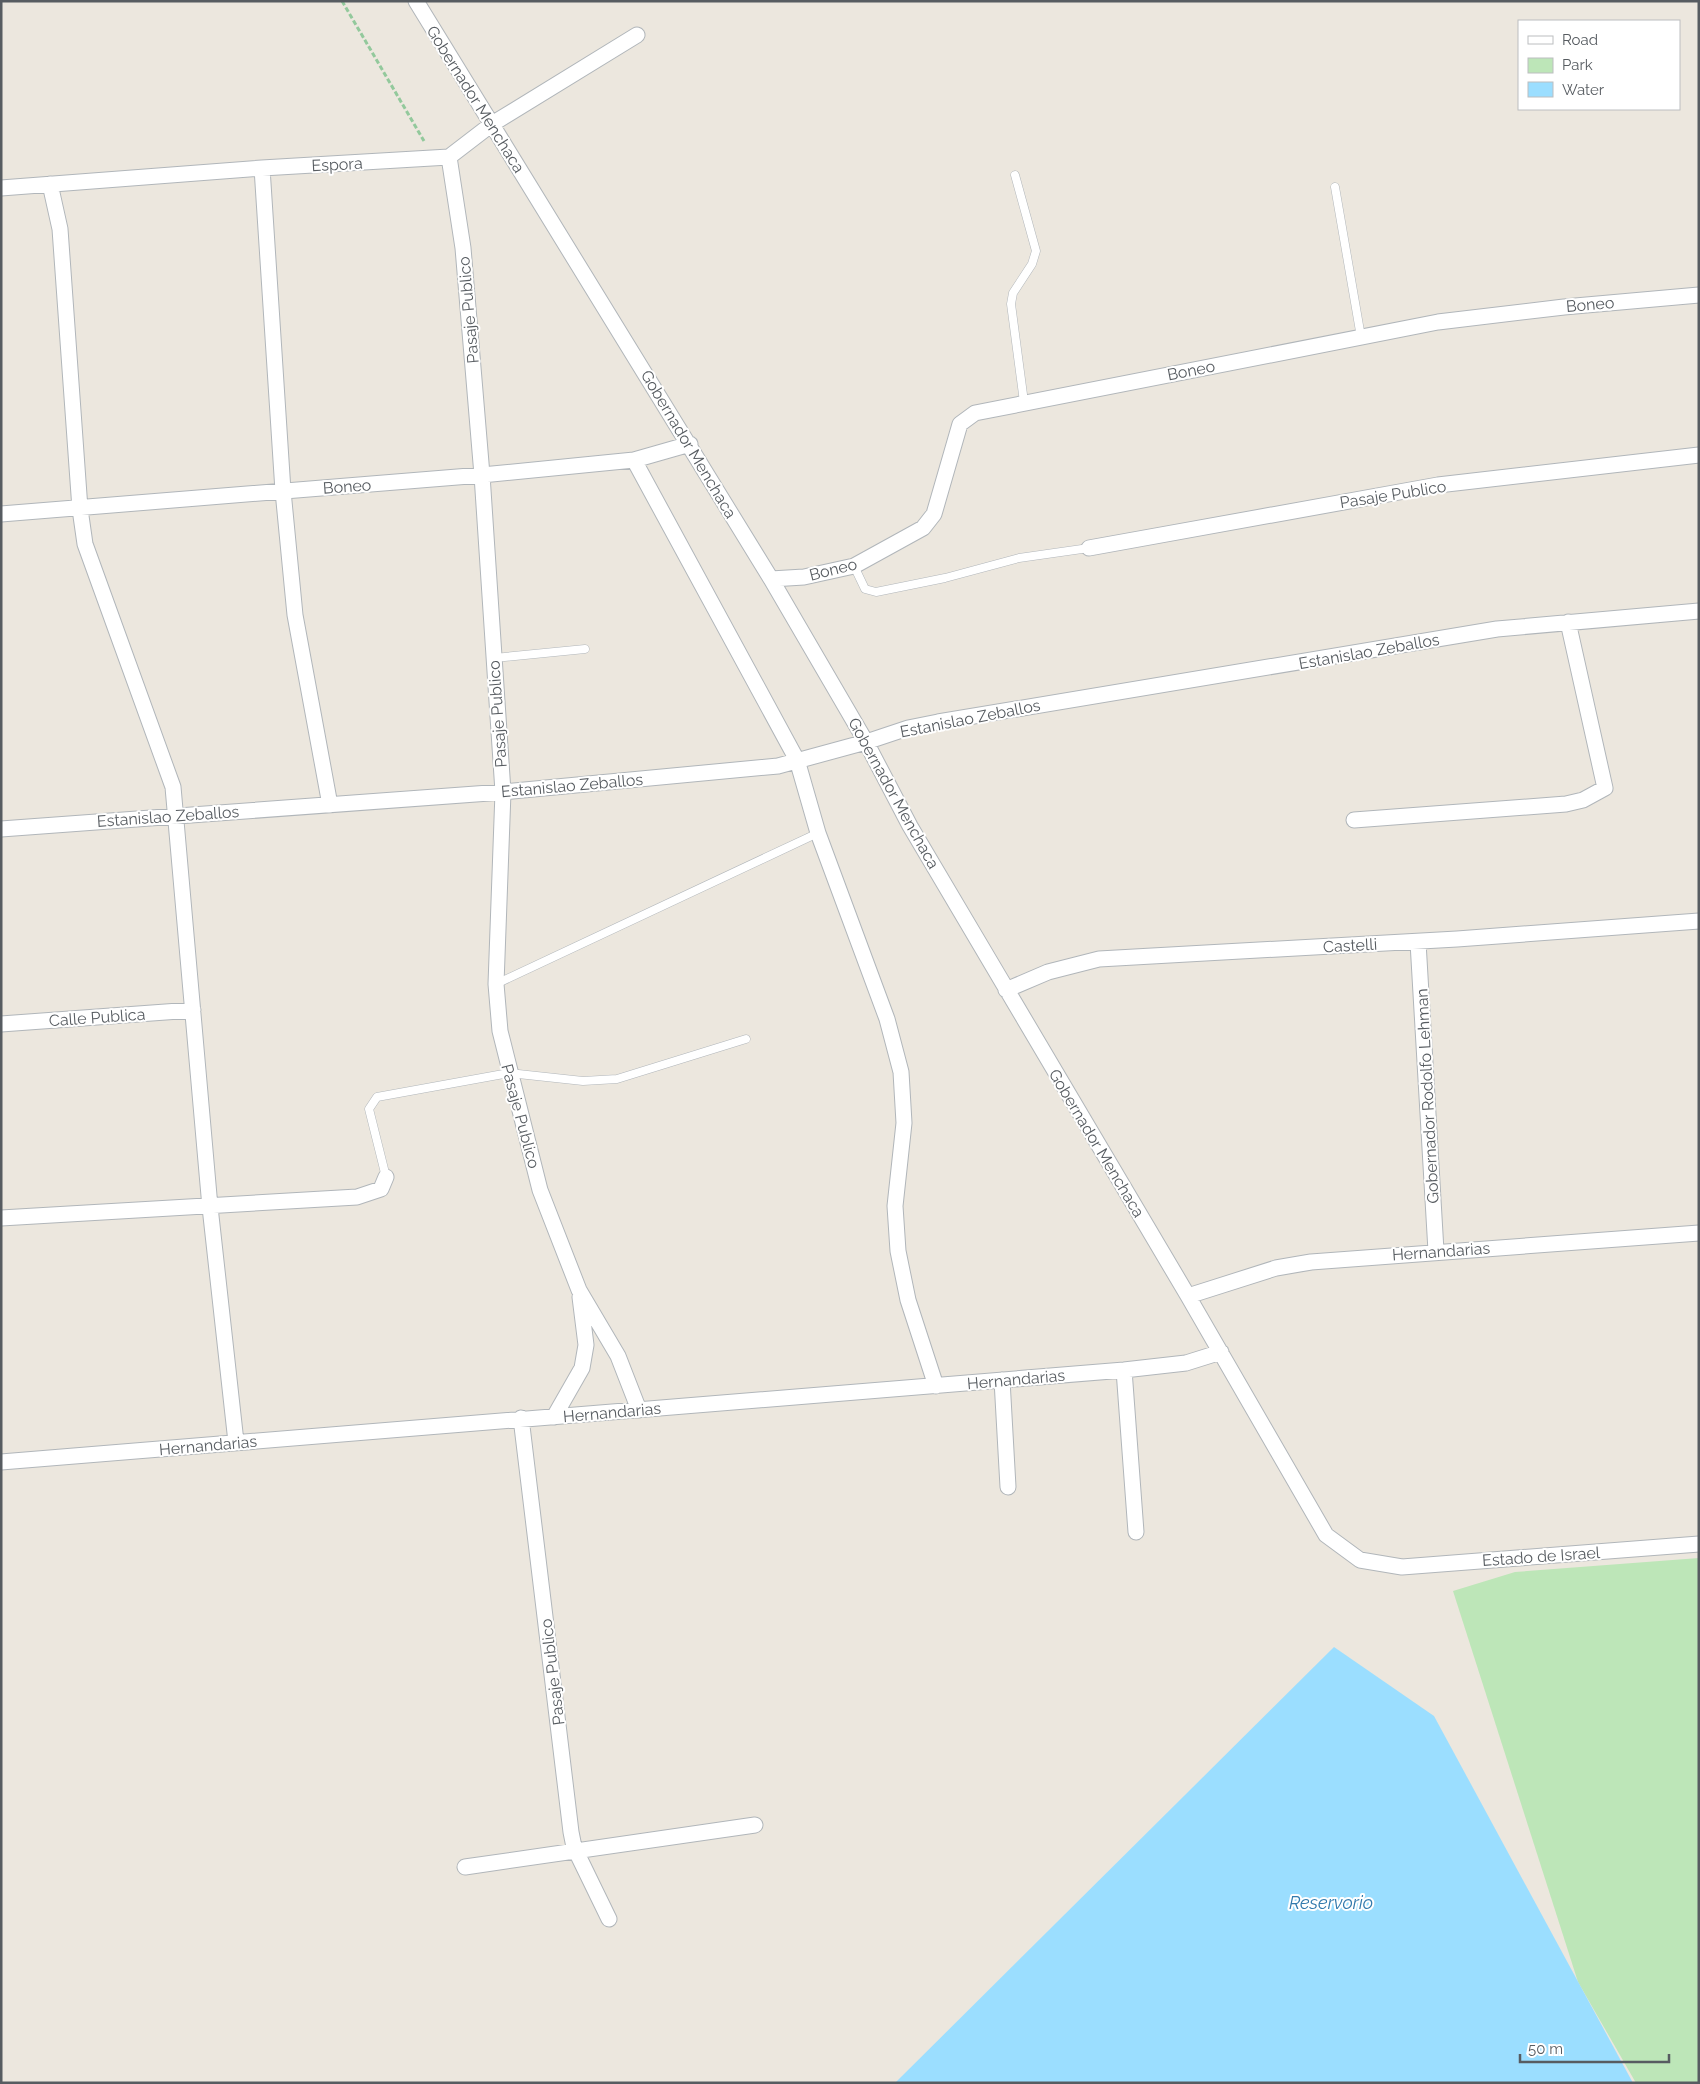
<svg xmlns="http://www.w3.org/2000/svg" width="1700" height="2084" font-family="Raleway,sans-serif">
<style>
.green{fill:#bde6b8}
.water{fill:#9bdeff}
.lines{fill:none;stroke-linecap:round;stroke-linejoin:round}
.service-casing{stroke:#b1b6ba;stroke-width:9}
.minor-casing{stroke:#b1b6ba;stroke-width:17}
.path{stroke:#93c99c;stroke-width:3;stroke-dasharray:5 2.5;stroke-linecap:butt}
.service{stroke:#fff;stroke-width:8}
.minor{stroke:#fff;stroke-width:15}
.labels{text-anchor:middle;stroke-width:4;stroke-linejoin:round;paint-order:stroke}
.street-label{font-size:16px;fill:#575c61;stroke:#fff}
.water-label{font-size:18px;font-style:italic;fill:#327aad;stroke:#fff}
</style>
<rect width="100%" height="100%" fill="#ece7de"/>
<path class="green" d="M1699,1558V2083H1636L1578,1982L1453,1591L1515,1572Z"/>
<path class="water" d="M1334,1647L1434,1716L1633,2083H895Z"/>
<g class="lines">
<defs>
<path id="service" d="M1015,175L1036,251L1032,264L1013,293L1011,304L1024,402
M1335,187L1361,337
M854,566L865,589L876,592L945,578L1019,558L1089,548
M494,658L585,649
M496,984L818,833
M386,1177L369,1109L377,1097L509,1073L583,1081L617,1079L746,1039"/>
<path id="minor" d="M416,1L771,579L866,742L910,826L1188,1296L1326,1535L1360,1560L1402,1567L1699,1544
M449,157L463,248L482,475L503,792L496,984L500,1031L540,1190L579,1290L618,1356L639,1410
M262,168L283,491L295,615L330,805
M50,184L60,229L80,509L85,544L173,787L210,1207L236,1442
M1,188L262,168L449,157L492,124L637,35
M634,460L797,760L818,833L887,1019L901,1072L904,1123L895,1206L898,1251L908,1300L936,1386
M1,514L482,475L634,460L690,444
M1089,548L1438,485L1699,455
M771,579L804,577L854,566L923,528L934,514L960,424L975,413L1438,322L1564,307L1699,295
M1354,820L1566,804L1583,800L1605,788L1568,622
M1,829L503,792L778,766L866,742L908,728L938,722L1497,629L1699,611
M1418,942L1436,1251
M1006,990L1048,972L1099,959L1457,939L1699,921
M1,1024L193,1010
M1,1218L357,1197L381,1189L386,1177
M1188,1296L1276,1268L1311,1262L1699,1233
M1124,1370L1136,1532
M1002,1380L1008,1487
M554,1417L582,1368L586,1345L580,1297
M521,1418L571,1832L574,1847L609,1919
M1,1462L1124,1370L1186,1363L1221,1352
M465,1867L755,1825"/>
</defs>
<use href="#service" class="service-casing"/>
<use href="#minor" class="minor-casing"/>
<path class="path" d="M342,1L424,141"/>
<use href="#service" class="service"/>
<use href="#minor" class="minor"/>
</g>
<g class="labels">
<g class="street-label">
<text transform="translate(476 99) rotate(58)" y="6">Gobernador Menchaca</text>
<text transform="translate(337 164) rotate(-3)" y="6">Espora</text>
<text transform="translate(1590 304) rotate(-5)" y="6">Boneo</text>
<text transform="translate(468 310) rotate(-95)" y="6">Pasaje Publico</text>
<text transform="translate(1191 370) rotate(-11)" y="6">Boneo</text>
<text transform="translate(689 444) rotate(59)" y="6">Gobernador Menchaca</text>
<text transform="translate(347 486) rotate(-4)" y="6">Boneo</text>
<text transform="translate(1393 494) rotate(-9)" y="6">Pasaje Publico</text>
<text transform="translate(833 569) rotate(-14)" y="6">Boneo</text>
<text transform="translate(1369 651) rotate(-10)" y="6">Estanislao Zeballos</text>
<text transform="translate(497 714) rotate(-94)" y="6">Pasaje Publico</text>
<text transform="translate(970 718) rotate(-11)" y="6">Estanislao Zeballos</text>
<text transform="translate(572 785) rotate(-5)" y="6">Estanislao Zeballos</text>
<text transform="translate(894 793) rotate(61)" y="6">Gobernador Menchaca</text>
<text transform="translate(168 816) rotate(-4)" y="6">Estanislao Zeballos</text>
<text transform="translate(1350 945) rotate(-3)" y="6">Castelli</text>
<text transform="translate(97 1017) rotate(-4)" y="6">Calle Publica</text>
<text transform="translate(1427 1096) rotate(-93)" y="6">Gobernador Rodolfo Lehman</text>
<text transform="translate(521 1116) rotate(75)" y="6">Pasaje Publico</text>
<text transform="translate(1097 1143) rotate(59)" y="6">Gobernador Menchaca</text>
<text transform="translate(1441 1251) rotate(-4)" y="6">Hernandarias</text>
<text transform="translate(1016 1379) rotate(-5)" y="6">Hernandarias</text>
<text transform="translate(612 1412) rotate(-5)" y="6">Hernandarias</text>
<text transform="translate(208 1445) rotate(-5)" y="6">Hernandarias</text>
<text transform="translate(1541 1556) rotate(-4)" y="6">Estado de Israel</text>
<text transform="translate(552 1672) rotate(-97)" y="6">Pasaje Publico</text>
</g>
<g class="water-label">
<text x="1331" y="1909">Reservorio</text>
</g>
</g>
<rect width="1700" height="2084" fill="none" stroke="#575c61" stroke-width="5"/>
<rect x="1518" y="20" width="162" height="90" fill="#ffffff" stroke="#bcbec0"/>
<rect x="1528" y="36" width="25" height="8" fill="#ffffff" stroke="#bcbec0"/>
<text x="1562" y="45" font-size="15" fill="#575c61">Road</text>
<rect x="1528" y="58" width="25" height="15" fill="#bde6b8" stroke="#bcbec0"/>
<text x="1562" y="70" font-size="15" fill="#575c61">Park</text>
<rect x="1528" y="82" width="25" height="15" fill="#9bdeff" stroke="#bcbec0"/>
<text x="1562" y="95" font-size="15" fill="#575c61">Water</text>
<path d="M1520 2054v8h149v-8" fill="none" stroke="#575c61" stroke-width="2.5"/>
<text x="1528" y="2054" font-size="15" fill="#575c61" stroke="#ffffff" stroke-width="4" paint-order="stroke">50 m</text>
</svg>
